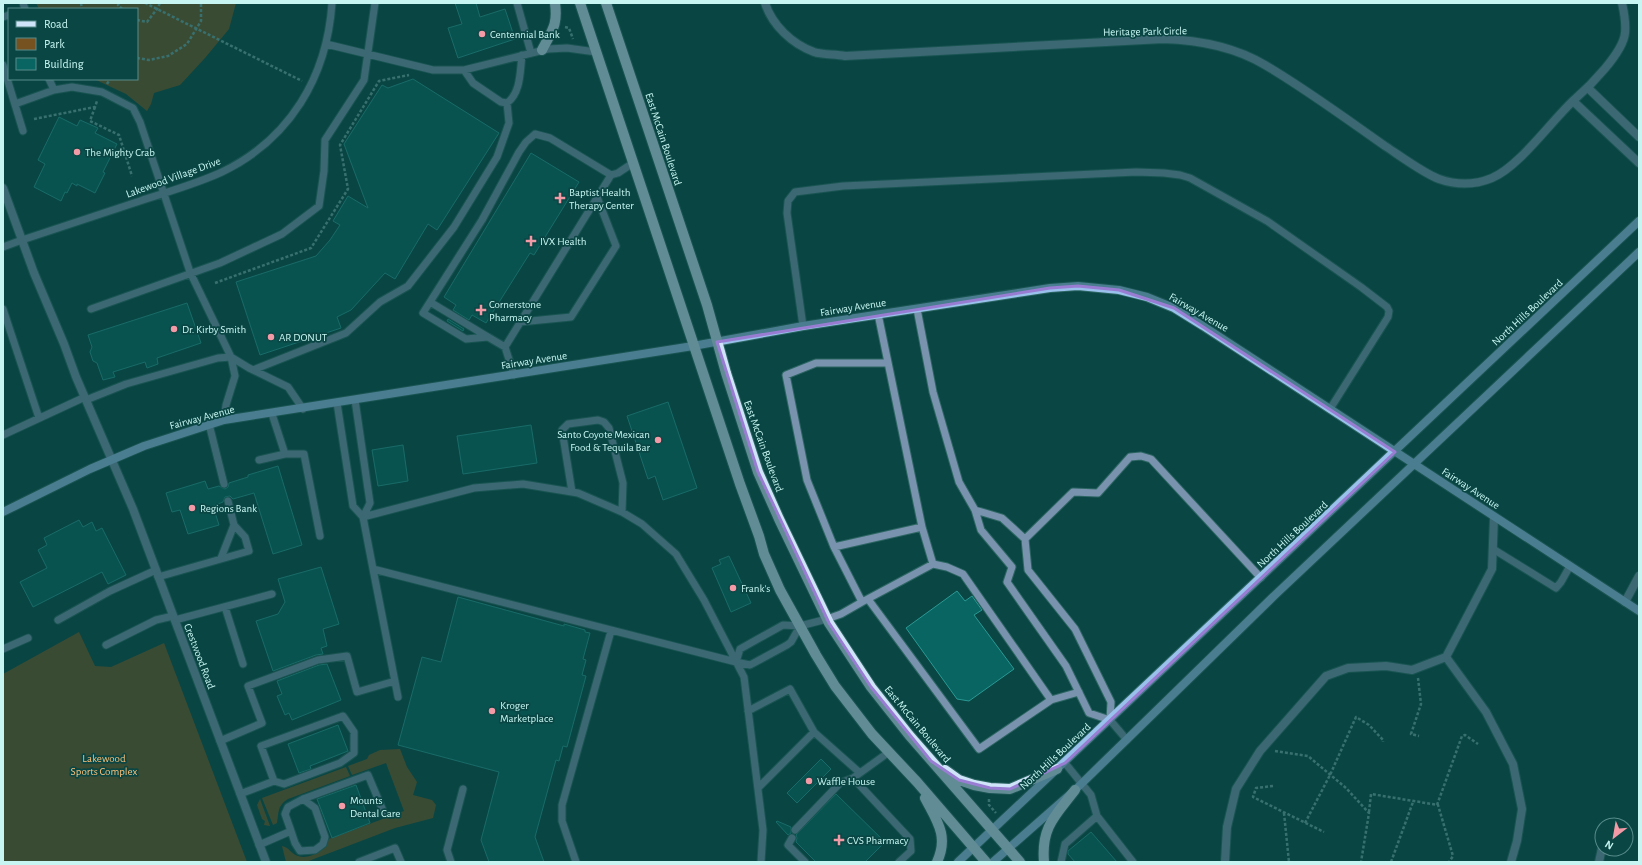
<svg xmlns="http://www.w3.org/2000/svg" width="1642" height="865" font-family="'Alegreya Sans',sans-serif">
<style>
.green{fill:#775221}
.building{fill:#086561;stroke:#2b9994}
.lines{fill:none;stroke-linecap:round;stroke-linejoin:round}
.lane-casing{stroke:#2c6663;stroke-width:9}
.street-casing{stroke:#2c6663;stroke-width:10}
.secondary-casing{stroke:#2c6663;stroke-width:10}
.primary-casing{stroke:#2c6663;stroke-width:12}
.path{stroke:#70a5a2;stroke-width:2.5;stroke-dasharray:3 2;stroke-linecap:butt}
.lane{stroke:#7992ad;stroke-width:7}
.street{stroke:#7992ad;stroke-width:8}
.secondary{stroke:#99c1ec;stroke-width:8}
.primary{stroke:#cfe3f9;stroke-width:10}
.marked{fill:none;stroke:#997dd3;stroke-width:3;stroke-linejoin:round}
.poi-dot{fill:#f39aa7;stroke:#0a4644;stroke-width:1.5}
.labels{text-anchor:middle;stroke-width:3.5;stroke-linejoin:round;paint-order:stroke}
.street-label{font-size:11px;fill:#c7f6f2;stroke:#0a4644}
.poi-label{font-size:11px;fill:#c7f6f2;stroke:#0a4644;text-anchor:start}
.park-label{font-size:11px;fill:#fdc17a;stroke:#0a4644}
</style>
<rect width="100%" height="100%" fill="#0a4644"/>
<path class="green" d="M36,3H236L229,29L205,58L180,85L154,93L151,104L147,111L126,94L94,79H137V9H39Z
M79,632L95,666L111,667L164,643L247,862H3V674Z
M400,749L407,767L417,782L413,795L432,800L436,805L433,818L395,828L306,862H286L282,846C289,847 291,854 298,856C310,860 325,850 328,839L332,838L404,811L386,763L352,775L348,766L367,759L369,755L380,750Z
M346,767L350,776L288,799C277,806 279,812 277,823L273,825L262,798Z
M260,799L270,826L264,825L265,821L262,819L257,805Z"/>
<path class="building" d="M455,3H476L480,17L505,9L515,39L458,58L448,28L462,24Z
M413,79L499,133L437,230L428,224L395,279L385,273L351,310L337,317L341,328L260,355L236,282L316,256L330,240L340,225L333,221L348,196L368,208L344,144L382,85L388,88Z
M59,117L77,126L80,120L98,128L95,133L117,144L103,172L105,173L95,193L77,184V186L72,183L67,193L65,192L61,201L34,187L45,164L38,160Z
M531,153L579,182L534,255L530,253L486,323L472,315L469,320L453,310L456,305L444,297Z
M187,303L201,343L157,358L158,364L147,368L145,362L113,372L115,377L103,380L97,363L93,361L90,352L92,347L88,335Z
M448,319L464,329L463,331L447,321Z
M668,402L697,488L663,500L655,476L648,479L627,416Z
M531,425L537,463L463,474L457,436Z
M403,445L408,481L378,486L372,450Z
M278,466L302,545L273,554L254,493L233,499L230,496L225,497L223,502L213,506L219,525L188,534L180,510L172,512L166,493L205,481L208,489L219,486L225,489L228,487L229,483L248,477V475Z
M79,520L83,527L92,522L96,531L102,528L126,575L108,584L102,572L33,607L20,582L47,568L38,550L47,545L44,538Z
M729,556L751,603L731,612L712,568L721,564L719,560Z
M321,567L339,624L323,629L327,646L321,648L323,654L316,655L273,671L256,621L278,614L285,602L278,579Z
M957,591L965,601L972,596L982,610L974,615L1014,669L969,701L957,699L906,628Z
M458,597L564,626V624L585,630V632L590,633L583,659L586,660L582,675L586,676L567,747L563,746L559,761L556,760L535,837L544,862H489L481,840L499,772L398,745L422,657L441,662Z
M327,664L341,700L292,720L289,713L285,715L277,696L282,694L277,681L319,665Z
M338,725L348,751L310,766L311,769L299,773L288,744Z
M821,759L831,769L797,803L787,793Z
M356,785L370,823L332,838L317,799Z
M836,794L885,842L865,862H816L796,842L797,838L796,835Z
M777,821L791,827V833L788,835L776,822Z
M1091,832L1117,862H1075L1068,854V851Z"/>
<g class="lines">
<defs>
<path id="lane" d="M23,3L25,9
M517,3L531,53
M3,17L9,15
M326,44L433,70H464L548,49L567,48L596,52
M3,65L23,131
M464,70L473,83L501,102L507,103C521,93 520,71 522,55
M49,79L54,90
M15,104L54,90L72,87L102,92L133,108L140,122L190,272L231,357L235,376L226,405L224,420
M3,247L22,240C61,227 100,214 140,201C167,192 196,184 222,172C290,139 327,77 332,3
M430,302L488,337
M3,309L39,418
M91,309L220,263L282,234L319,206L324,171L325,140L364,80L375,3
M917,309L933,392L959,482L975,510L981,530L1012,567L1007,582L1066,666L1089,713L1110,720L1127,740
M878,314L922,527L834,547L862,602L933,564L922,527
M520,322L571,317L616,246L597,197
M803,326L787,213L788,201L795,192L843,186L1136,172L1164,173L1180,175L1190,178L1267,221L1361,287L1387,307L1389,311L1388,317L1330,409
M505,347L488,337L466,339L423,313L482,220L519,152L526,142L535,134L550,138L611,175
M253,370L346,333L380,302L408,286L454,227L497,157L509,123L507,103
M514,375L505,347L611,175L618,173L633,163
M86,400L126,384L218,358L231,357L249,368L288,387L303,409
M337,403L353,506L363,517L370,503L355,400
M272,414L285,454H304L320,536
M209,424L224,484
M3,435L85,397
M259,460L285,454
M572,492L562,430L568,424L598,420L604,422L609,428L623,483L622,512
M975,510L1002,518L1025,539
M834,547L807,480L786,375L816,363H888
M1493,549L1556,588L1561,582L1570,566
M221,558L234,525
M933,564L947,567L963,574L1051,700
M373,569L398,697
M158,577L249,551L245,537L234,525L228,501
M868,599L979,749L1051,700L1079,692
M225,607L243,664
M58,620L110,591L156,570
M175,620L272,594
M800,626L791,642L787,645L750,665L736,662L740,649L783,625L800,626L827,619L841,614L862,602
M106,645L156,620L173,616
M3,649L28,638
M736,662L373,569L363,517L474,488L523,484L578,493L622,512L642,524L676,554L704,600L744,677L763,830L761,862
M748,711L790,689L814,732L860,773
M1110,720L1111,702L1075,629L1028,570L1025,539L1073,492L1098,493L1130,457L1141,456L1151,459L1261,578
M220,741L262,723L248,686L318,660L347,656L357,692L395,681
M889,752L853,778L910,839L911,851L899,862
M1065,763L1091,795L1097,816L1133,862
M758,788L814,732
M240,794L274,781L261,746L343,716L354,732V753L340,763L284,784L274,781
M795,830L840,783L853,778
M291,831L295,843L300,851L315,850L323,844L325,837L315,808L303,799
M792,838L788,845L805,862
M259,845L291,831L285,814L288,807L303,799L368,775L384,813
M359,862L395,848L401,862
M451,862L447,850L463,789
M576,862L562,821V805L611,631
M1061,862L1065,844L1097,816"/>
<path id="street" d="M765,3C772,25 792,44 814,52C823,55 835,54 845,56L1163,39C1199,40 1233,46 1265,65C1306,89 1345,118 1385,146C1399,155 1423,173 1439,179C1456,185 1475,185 1492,178C1520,166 1551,121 1575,99C1590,86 1623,53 1625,33C1626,24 1624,12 1622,3
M1588,88L1639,137
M1573,101L1639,163
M3,188L34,273L64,344L76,377L133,509L266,862
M1494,517L1492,569L1446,657L1486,712L1513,764L1522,809L1517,841L1511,862
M1625,602L1639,576
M1225,862L1227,827L1236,789L1260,751L1326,676L1348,668L1386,666L1412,670L1446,657
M1599,862L1602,848"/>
<path id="secondary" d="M3,512L90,469L144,446L224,420L693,346L803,326L1050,288L1078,286L1119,290L1147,297L1174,308L1203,326L1639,611
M958,862L1639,221
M993,862L1075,790L1275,595L1639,252"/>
<path id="primary" d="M580,3L740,484L759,536L764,554L780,590L816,655L835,686L872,734L917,782L986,862
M606,3L707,305L726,373L758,472L779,519L829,623L871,687L909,735L1020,862
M542,50C552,30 558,26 555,3
M945,770L959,780L974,785L990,788L1010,789L1057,769
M925,798C937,821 949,836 937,862
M1044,862C1041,827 1055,816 1075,790"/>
</defs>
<use href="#lane" class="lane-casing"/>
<use href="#street" class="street-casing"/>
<use href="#secondary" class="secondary-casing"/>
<use href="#primary" class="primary-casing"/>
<path class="path" d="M81,3L82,9
M119,3L118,5L122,9
M145,3L302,81
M137,20L147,22L157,9L160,3
M565,27L569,28L573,39
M137,58L149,60L168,56L187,44L201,21V3
M107,84L110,79
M95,107L90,121L119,135L132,176
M34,119L95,107L97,101
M215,283L311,248L348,189L340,145L379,81L409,75
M1418,678L1421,704L1411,734L1419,736
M1275,751L1308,756L1346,788L1369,813L1361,862
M1273,786L1256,788L1253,797L1324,832
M989,799V805L996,813
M1437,805L1462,736L1465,735L1478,744
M1369,812L1371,794L1438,805L1453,856L1449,862
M1284,813L1289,862
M1305,823L1330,775L1356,717L1369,725L1383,740V742
M1391,862L1413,802"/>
<use href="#lane" class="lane"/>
<use href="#street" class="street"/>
<use href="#secondary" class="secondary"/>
<use href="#primary" class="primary"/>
</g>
<path d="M0 0H1642V865H0ZM1078,286L1119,290L1174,308L1395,452L1065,763L1010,789L990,788L959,780L931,761L871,687L829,623L758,472L717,342L1050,288Z" fill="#0a4644" fill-opacity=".55" fill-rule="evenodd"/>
<path class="marked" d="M1078,286L1119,290L1174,308L1395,452L1065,763L1010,789L990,788L959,780L931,761L871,687L829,623L758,472L717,342L1050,288Z"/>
<g class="poi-dot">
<circle cx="482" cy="34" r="4"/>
<circle cx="77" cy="152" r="4"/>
<path d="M558 192h4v4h4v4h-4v4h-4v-4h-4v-4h4z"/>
<path d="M529 235h4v4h4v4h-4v4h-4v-4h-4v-4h4z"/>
<path d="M479 304h4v4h4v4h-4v4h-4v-4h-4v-4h4z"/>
<circle cx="174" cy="329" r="4"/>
<circle cx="271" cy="337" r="4"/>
<circle cx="658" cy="440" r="4"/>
<circle cx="192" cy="508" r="4"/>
<circle cx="733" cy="588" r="4"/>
<circle cx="492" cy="711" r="4"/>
<circle cx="809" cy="781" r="4"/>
<circle cx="342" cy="806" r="4"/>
<path d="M837 834h4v4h4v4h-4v4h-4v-4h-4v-4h4z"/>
</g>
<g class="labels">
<g class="street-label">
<text transform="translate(1145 31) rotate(-1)" y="4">Heritage Park Circle</text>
<text transform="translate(664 139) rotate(72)" y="4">East McCain Boulevard</text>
<text transform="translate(173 177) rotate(-20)" y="4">Lakewood Village Drive</text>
<text transform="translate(853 307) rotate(-9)" y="4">Fairway Avenue</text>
<text transform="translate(1199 312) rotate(30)" y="4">Fairway Avenue</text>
<text transform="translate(1527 312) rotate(-43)" y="4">North Hills Boulevard</text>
<text transform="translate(534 360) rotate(-9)" y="4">Fairway Avenue</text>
<text transform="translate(202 417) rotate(-15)" y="4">Fairway Avenue</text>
<text transform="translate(764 446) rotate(70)" y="4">East McCain Boulevard</text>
<text transform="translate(1471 488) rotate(33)" y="4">Fairway Avenue</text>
<text transform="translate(1292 534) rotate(-43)" y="4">North Hills Boulevard</text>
<text transform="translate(200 656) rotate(69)" y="4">Crestwood Road</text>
<text transform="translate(918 724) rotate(50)" y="4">East McCain Boulevard</text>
<text transform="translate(1055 756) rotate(-43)" y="4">North Hills Boulevard</text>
</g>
<g class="poi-label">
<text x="490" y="38">Centennial Bank</text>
<text x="85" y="156">The Mighty Crab</text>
<text x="569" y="196">Baptist Health<tspan x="569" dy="13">Therapy Center</tspan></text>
<text x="540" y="245">IVX Health</text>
<text x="489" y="308">Cornerstone<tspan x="489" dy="13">Pharmacy</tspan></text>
<text x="182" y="333">Dr. Kirby Smith</text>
<text x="279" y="341">AR DONUT</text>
<text x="650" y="438" text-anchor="end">Santo Coyote Mexican<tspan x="650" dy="13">Food &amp; Tequila Bar</tspan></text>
<text x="200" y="512">Regions Bank</text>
<text x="741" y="592">Frank's</text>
<text x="500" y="709">Kroger<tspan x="500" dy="13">Marketplace</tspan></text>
<text x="817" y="785">Waffle House</text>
<text x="350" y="804">Mounts<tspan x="350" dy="13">Dental Care</tspan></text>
<text x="847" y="844">CVS Pharmacy</text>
</g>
<g class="park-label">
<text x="104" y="762">Lakewood<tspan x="104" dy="13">Sports Complex</tspan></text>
</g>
</g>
<rect width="1642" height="865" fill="none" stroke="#c7f6f2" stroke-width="8"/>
<rect x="8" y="8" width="130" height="72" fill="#0a4644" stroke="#568c8a"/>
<rect x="16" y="21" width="20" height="6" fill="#cfe3f9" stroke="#568c8a"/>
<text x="44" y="28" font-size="12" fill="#c7f6f2">Road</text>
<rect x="16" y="38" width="20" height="12" fill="#775221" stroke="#568c8a"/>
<text x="44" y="48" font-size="12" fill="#c7f6f2">Park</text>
<rect x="16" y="58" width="20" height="12" fill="#086561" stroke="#568c8a"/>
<text x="44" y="68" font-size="12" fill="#c7f6f2">Building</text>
<g transform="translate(1614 837) rotate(211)"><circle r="19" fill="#0a4644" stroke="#568c8a"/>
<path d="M0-3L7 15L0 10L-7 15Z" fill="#f39aa7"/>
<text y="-6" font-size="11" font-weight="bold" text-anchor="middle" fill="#c7f6f2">N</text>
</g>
</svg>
